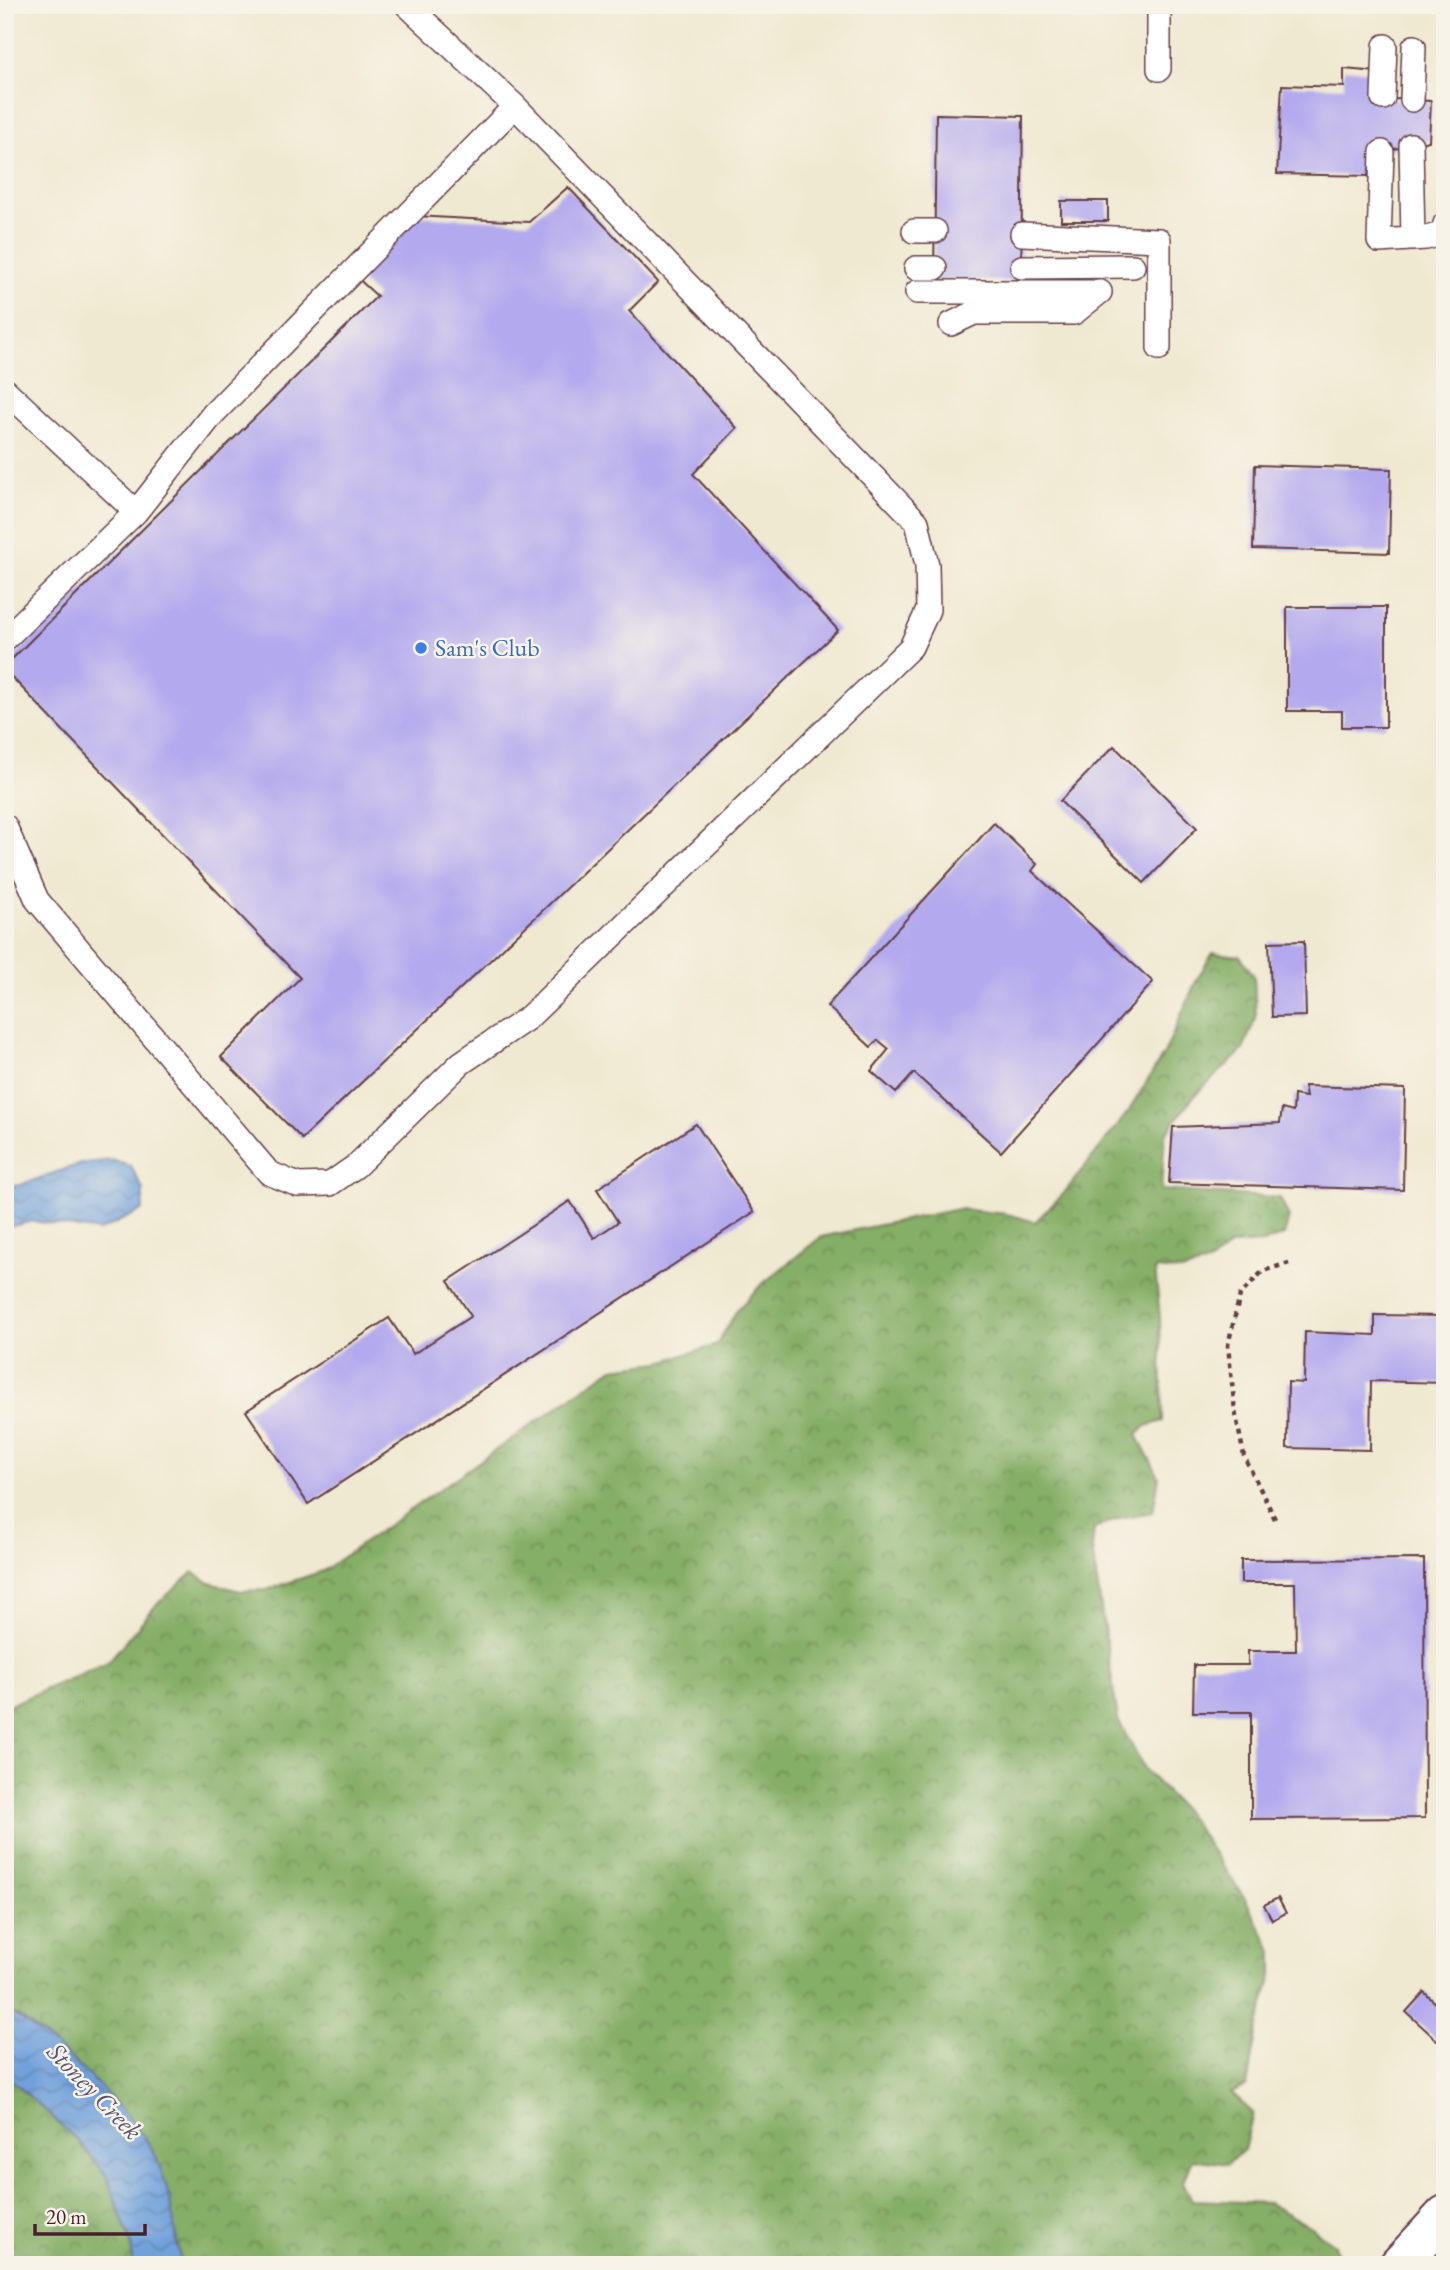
<svg xmlns="http://www.w3.org/2000/svg" width="1450" height="2270" font-family="'EB Garamond',serif">
<style>
.forest{fill:url(#forest-crowns);stroke:#686648;stroke-width:2}
.water{fill:url(#water-waves);stroke:#5e6083;stroke-width:2}
.building{fill:#b3a9ee}
.lines{fill:none;stroke-linecap:round;stroke-linejoin:round}
.lane-casing{stroke:#633d44;stroke-width:26}
.street-casing{stroke:#633d44;stroke-width:42}
.path{stroke:#633d44;stroke-width:4.5;stroke-dasharray:5 5;stroke-linecap:butt}
.lane{stroke:#fff;stroke-width:23}
.street{stroke:#fff;stroke-width:38}
.shop-dot{fill:#3f7fe0;stroke:#f7f3e8;stroke-width:2.5}
.labels{text-anchor:middle;stroke-width:5;stroke-linejoin:round;paint-order:stroke}
.shop-label{font-size:24px;fill:#366cbe;stroke:#f7f3e8;text-anchor:start}
.water-label{font-size:26px;font-style:italic;fill:#5a5371;stroke:#f7f3e8}
</style>
<defs>
<pattern id="forest-crowns" width="20" height="18" patternUnits="userSpaceOnUse" patternTransform="scale(1.75)"><rect width="20" height="18" fill="#85ae66"/><path d="M2 6a3 3 0 1 1 6 0M12 15a3 3 0 1 1 6 0" fill="none" stroke="#6f8d54"/></pattern>
<pattern id="water-waves" width="16" height="10" patternUnits="userSpaceOnUse" patternTransform="scale(1.75)"><rect width="16" height="10" fill="#71a1db"/><path d="M0 5q4-4 8 0t8 0" fill="none" stroke="#5f83b2"/></pattern>
</defs>
<rect width="100%" height="100%" fill="#f7f3e8"/>
<filter id="ink" filterUnits="userSpaceOnUse"><feTurbulence type="fractalNoise" baseFrequency=".0143" numOctaves="2"/><feDisplacementMap in="SourceGraphic" scale="14" xChannelSelector="R" yChannelSelector="G"/><feConvolveMatrix kernelMatrix="1 2 1 2 8 2 1 2 1" color-interpolation-filters="sRGB"/></filter>
<filter id="wash" filterUnits="userSpaceOnUse"><feTurbulence type="fractalNoise" baseFrequency=".00686" numOctaves="4" result="noise"/><feDisplacementMap in="SourceGraphic" scale="28" xChannelSelector="R" yChannelSelector="G"/><feGaussianBlur stdDeviation="1.57" result="paint"/><feColorMatrix in="noise" values="0 0 0 0 0 0 0 0 0 0 0 0 0 0 0 0 0 1.4 0 .05"/><feComposite in="paint" operator="in"/></filter>
<g filter="url(#wash)">
<rect width="100%" height="100%" fill="#f0e9d2"/>
<path class="forest" d="M1213,953L1240,956L1254,976L1256,1017L1243,1050L1195,1095L1165,1134L1161,1190L1280,1198L1289,1217L1284,1235L1263,1243L1231,1245L1210,1262L1182,1271L1155,1269L1160,1318L1163,1421L1146,1426L1137,1435L1159,1477L1153,1512L1123,1517L1094,1528L1092,1549L1118,1720L1145,1770L1186,1813L1246,1900L1273,1952V1971L1256,2033L1247,2086L1231,2093L1253,2113L1244,2150L1227,2164L1192,2159L1183,2182L1192,2200L1268,2203L1311,2227L1334,2244L1338,2261L1335,2265H181L165,2181L136,2125L74,2062L20,2017L5,2010V1707L108,1662L157,1604L193,1572L210,1583L240,1591L266,1590L323,1571L613,1368L661,1362L717,1345L737,1310L761,1285L821,1237L958,1209L1007,1214L1035,1222L1064,1193L1128,1112L1165,1052L1197,979Z
M5,2074L76,2139L107,2176L132,2247V2265H5Z"/>
<path class="water" d="M111,1160L131,1166L143,1190V1210L99,1231L33,1221L5,1228V1186L20,1185L80,1164Z
M5,2010C43,2028 138,2117 155,2155C171,2189 174,2228 181,2265H132V2247L107,2176L76,2139L5,2074Z"/>
<g id="blocks">
<path class="building" d="M1344,69L1377,72L1376,98L1431,101L1429,141L1372,154L1368,176L1277,174L1282,85L1344,87Z
M936,114L1023,116L1021,281L934,280Z
M568,187L658,282L629,311L737,428L693,474L838,630L302,1139L221,1057L300,978L5,670V666L377,296L353,274L414,216L529,222Z
M1061,201H1108V221H1061Z
M1255,465L1391,469L1389,553L1253,549Z
M1287,607H1386V727H1342V711H1287Z
M1114,746L1197,828L1144,883L1060,801Z
M994,823L1037,864L1032,871L1153,982L1001,1152L914,1073L896,1093L871,1071L889,1049L878,1040L871,1047L827,1006Z
M1304,941L1306,1016L1272,1017L1269,942Z
M1304,1086L1405,1089L1403,1190L1169,1183L1173,1127L1280,1123L1282,1109L1293,1112L1294,1095L1306,1097Z
M696,1124L754,1212L308,1504L246,1411L389,1318L413,1354L471,1316L448,1281L570,1201L594,1238L618,1222L597,1189Z
M1375,1315L1445,1316V1383L1371,1381L1370,1450L1287,1448L1288,1382L1304,1383L1305,1332L1375,1335Z
M1424,1559L1425,1818L1251,1819V1712H1193L1194,1665H1248V1651H1296L1295,1583H1241V1560Z
M1278,1898L1286,1913L1272,1920L1264,1905Z
M1424,1992L1445,2012V2033L1438,2041L1406,2012Z"/>
</g>
</g>
<g filter="url(#ink)">
<use href="#blocks" fill-opacity="0" stroke="#633d44" stroke-width="2"/>
<g class="lines">
<defs>
<path id="lane" d="M1159,69V5
M1383,98L1385,46
M1412,100L1414,47
M1411,145L1413,239
M1382,152L1379,241L1426,238L1442,234L1445,224
M914,231H935
M1022,234L1159,240V348
M1022,267L1133,266
M916,268H935
M917,292H1100
M951,324L974,313H1074L1100,292
M5,390L136,512
M5,639L136,512L213,414L515,106
M5,826L37,900L269,1173L298,1185L330,1184L356,1166L461,1063L528,1018L911,647L928,610L927,565L917,522L515,106L407,5"/>
<path id="street" d="M1399,2265L1445,2215"/>
</defs>
<use href="#lane" class="lane-casing"/>
<use href="#street" class="street-casing"/>
<path class="path" d="M1275,1519L1244,1456L1235,1411L1228,1345L1240,1295L1263,1271L1289,1263"/>
<use href="#lane" class="lane"/>
<use href="#street" class="street"/>
</g>
</g>
<circle class="shop-dot" cx="421" cy="648" r="7"/>
<g class="labels">
<g class="shop-label">
<text x="435" y="656">Sam's Club</text>
</g>
<g class="water-label">
<text transform="translate(95 2091) rotate(46)" y="9">Stoney Creek</text>
</g>
</g>
<rect width="1450" height="2270" fill="none" stroke="#f7f3e8" stroke-width="28"/>
<path d="M35 2224v10h110v-10" fill="none" stroke="#4a1f2b" stroke-width="3.5"/>
<text x="46" y="2224" font-size="21" fill="#4a1f2b" stroke="#f7f3e8" stroke-width="5" paint-order="stroke">20 m</text>
</svg>
